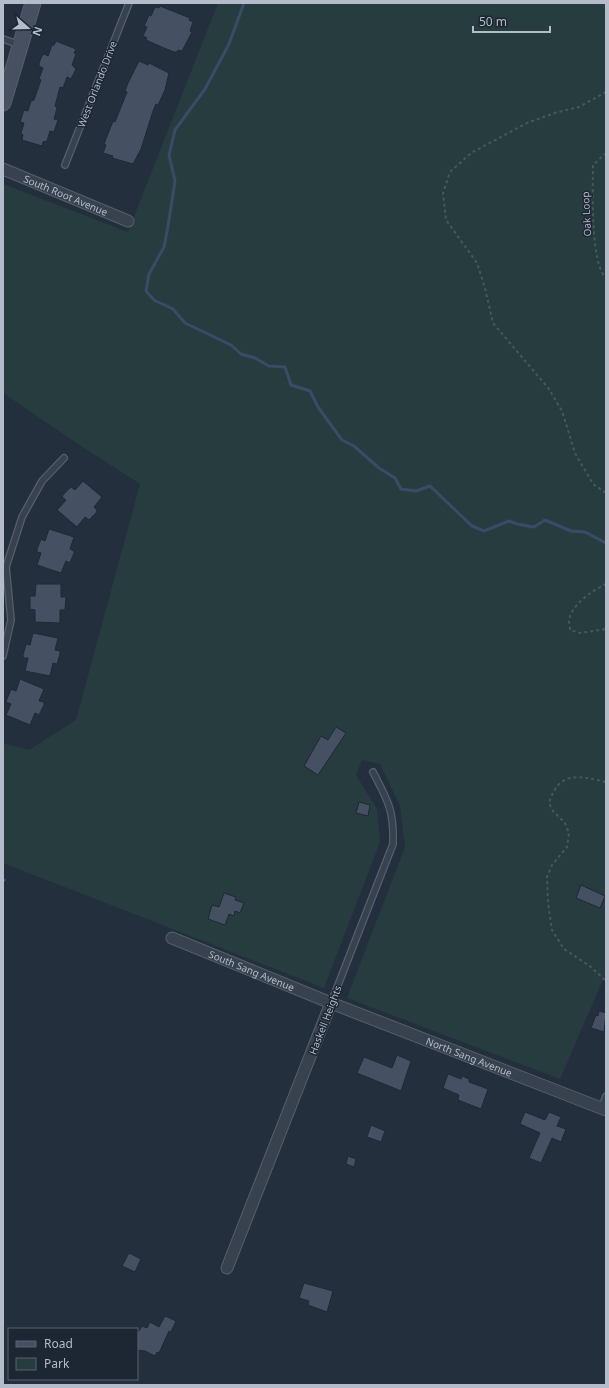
<svg xmlns="http://www.w3.org/2000/svg" width="609" height="1388" font-family="'Noto Sans',sans-serif">
<style>
.green{fill:#263c3f}
.lines{fill:none;stroke-linecap:round;stroke-linejoin:round}
.stream{stroke:#394c67;stroke-width:3}
.building{fill:#455162;stroke:#1f2835}
.lane-casing{stroke:#565f6c;stroke-width:8}
.street-casing{stroke:#565f6c;stroke-width:13}
.secondary-casing{stroke:#565f6c;stroke-width:17}
.path{stroke:#44595c;stroke-width:2;stroke-dasharray:3 3;stroke-linecap:butt}
.lane{stroke:#38414e;stroke-width:5.5}
.street{stroke:#38414e;stroke-width:11}
.secondary{stroke:#465061;stroke-width:15}
.labels{text-anchor:middle;stroke-width:3;stroke-linejoin:round;paint-order:stroke}
.street-label{font-size:10px;fill:#b4bcc9;stroke:#1d2633}
</style>
<rect width="100%" height="100%" fill="#242f3e"/>
<path class="green" d="M218,3H606V973L560,1079L347,998L405,847L400,806L380,764L362,760L356,775L377,809L380,842L324,988L3,863V743L29,750L76,720L140,484L81,446L3,393V184L128,232Z"/>
<g class="lines">
<path class="stream" d="M244,3L229,44L205,89L175,130L169,155L175,181L168,226L164,247L149,274L146,291L154,300L173,309L185,323L231,345L241,354L255,358L269,366L285,367L291,385L310,391L318,407L342,440L354,446L379,468L395,478L401,489L416,491L430,486L472,526L484,531L509,521L517,524L534,527L545,520L571,531L585,532L606,543"/>
</g>
<path class="building" d="M160,6L190,18L189,20L193,22L190,31L192,32L182,51L178,50L177,52H174L164,48L148,41L146,40L147,38L143,36L147,27L144,26L149,15L151,16L155,7L159,8Z
M56,41L76,49L74,53L76,54L72,65L76,69L71,79L67,77L63,88L60,87L55,106L57,108L54,119L58,120L54,132L50,131L47,141L43,142L42,146L22,140L23,135L21,133L24,123L20,122L24,110L28,111L31,101L34,100L41,80L39,79L43,68L39,66V63L42,56L44,54L48,56L52,45H54Z
M139,61L148,65L149,63L169,73L165,90L158,105L156,104L153,111L141,149L133,164L112,158L113,156L103,153L106,145L104,144L113,121L115,122L127,92L125,91L128,83Z
M83,481L102,497L94,507L97,510L96,513L89,520L85,517L77,527L57,510L66,500L62,497L63,495L71,487L75,490Z
M49,529L74,537L70,549L74,551V553L70,563L66,561L61,573L37,565L41,553L37,552V549L41,539L45,541Z
M36,584H61V597H66L65,610H60V623L35,622V610L30,609V596H35Z
M33,633L58,638L55,650L60,651V654L57,664L53,663L50,676L25,671L28,658H23V655L26,644L30,645Z
M20,679L44,689L39,701L44,702V705L39,715L35,713L30,725L6,715L11,704L6,702L7,699L11,689L16,691Z
M336,727L346,733L318,775L304,766L321,736L328,740Z
M359,802L370,805L368,816L356,813Z
M581,885L605,896L600,908L576,898Z
M224,893L236,897L235,900L244,903L240,913L235,911L234,916L229,914L225,925L208,919L212,905L219,907Z
M599,1011L606,1013L604,1032L591,1028L596,1015L598,1016Z
M397,1055L411,1061L401,1091L357,1073L364,1057L392,1068Z
M448,1074L461,1079L462,1076L469,1079V1082L488,1089L481,1109L458,1100L459,1095L443,1088Z
M525,1112L545,1120L549,1112L561,1117L557,1126L566,1129L561,1142L552,1138L541,1163L529,1158L540,1133L520,1124Z
M371,1125L385,1131L381,1142L367,1137Z
M348,1156L356,1159L354,1167L346,1164Z
M129,1253L141,1259L135,1272L122,1266Z
M304,1283L333,1291L327,1312L308,1305L309,1301L299,1298Z
M165,1316L176,1321L171,1332L169,1331L159,1353L157,1352L155,1356L145,1351L137,1350V1334L142,1326L147,1328L150,1322L159,1327Z"/>
<g class="lines">
<defs>
<path id="lane" d="M3,39L20,45
M65,165L129,3
M3,656L11,620L6,567L22,517L42,481L64,458
M331,1003L393,844C394,810 388,801 373,772
M602,1107L606,1096"/>
<g id="street">
<path id="s1" d="M3,169L128,221"/>
<path id="s2" d="M172,938L331,1003L606,1110"/>
<path d="M227,1268L331,1003"/>
</g>
<path id="secondary" d="M3,103L33,3"/>
</defs>
<use href="#lane" class="lane-casing"/>
<use href="#street" class="street-casing"/>
<use href="#secondary" class="secondary-casing"/>
<path class="path" d="M606,92L579,107L558,112L527,123L471,153L450,172L443,193L446,220L477,263L485,288L493,323L549,389L562,411L575,453L593,484L606,493
M606,153L593,165C593,189 590,263 606,278
M606,584C593,590 572,604 569,620C569,623 570,627 570,630L580,633L606,629
M606,782C579,776 559,770 549,803L553,811L565,823L569,833L567,847L552,865L547,877L548,903L552,930L564,949L591,967L606,981
M3,879L8,883"/>
<use href="#lane" class="lane"/>
<use href="#street" class="street"/>
<use href="#secondary" class="secondary"/>
</g>
<g class="labels">
<g class="street-label">
<text transform="translate(97 84) rotate(-69)" y="4">West Orlando Drive</text>
<text dy="4" stroke="none"><textPath href="#s1" startOffset="68">South Root Avenue</textPath></text>
<text transform="translate(586 214) rotate(-93)" y="4">Oak Loop</text>
<text dy="4" stroke="none"><textPath href="#s2" startOffset="86">South Sang Avenue</textPath></text>
<text transform="translate(325 1020) rotate(-69)" y="4">Haskell Heights</text>
<text dy="4" stroke="none"><textPath href="#s2" startOffset="320">North Sang Avenue</textPath></text>
</g>
</g>
<rect width="609" height="1388" fill="none" stroke="#b4bcc9" stroke-width="8"/>
<rect x="8" y="1328" width="130" height="52" fill="#1d2633" stroke="#59626f"/>
<rect x="16" y="1341" width="20" height="6" fill="#465061" stroke="#59626f"/>
<text x="44" y="1348" font-size="12" fill="#b4bcc9">Road</text>
<rect x="16" y="1358" width="20" height="12" fill="#263c3f" stroke="#59626f"/>
<text x="44" y="1368" font-size="12" fill="#b4bcc9">Park</text>
<g transform="translate(28 28) rotate(110)" stroke="#1d2633" stroke-width="3" paint-order="stroke">
<path d="M0-3L7 15L0 10L-7 15Z" fill="#b4bcc9"/>
<text y="-6" font-size="11" font-weight="bold" text-anchor="middle" fill="#b4bcc9">N</text>
</g>
<path d="M473 26v6h77v-6" fill="none" stroke="#b4bcc9" stroke-width="2"/>
<text x="479" y="26" font-size="12" fill="#b4bcc9" stroke="#1d2633" stroke-width="3" paint-order="stroke">50 m</text>
</svg>
